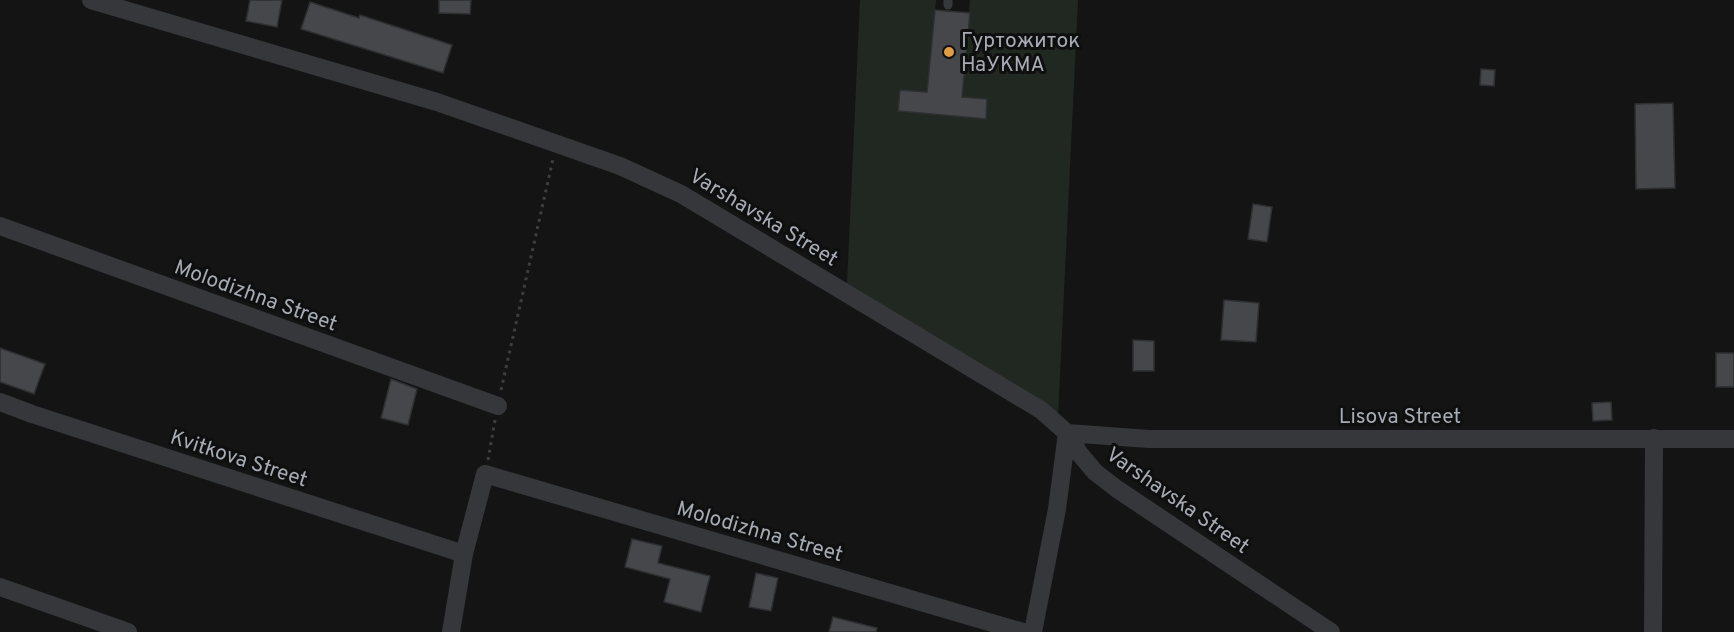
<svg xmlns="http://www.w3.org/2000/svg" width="1734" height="632" font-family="Overpass,sans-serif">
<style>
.green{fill:#212821}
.building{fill:#46474a;stroke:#2e2f31;stroke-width:1.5}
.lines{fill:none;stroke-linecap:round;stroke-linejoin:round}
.path{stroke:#3c3e41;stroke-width:3;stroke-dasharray:3 4.5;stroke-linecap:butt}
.service{stroke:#35373a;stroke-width:9}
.minor{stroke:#35373a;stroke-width:18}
.poi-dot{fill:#de9c43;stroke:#0f0f10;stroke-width:2}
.labels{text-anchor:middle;stroke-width:6;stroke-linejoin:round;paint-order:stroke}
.poi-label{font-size:21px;fill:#a7acb4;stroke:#0f0f10;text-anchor:start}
.street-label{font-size:21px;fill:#a7acb4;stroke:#0f0f10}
</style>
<rect width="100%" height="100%" fill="#141415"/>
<path class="green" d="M860,0H936L927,92L900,90L898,111L985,119L987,99L962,97L970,0H1078L1058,417L847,284Z"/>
<path class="building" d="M250,0H282L277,27L246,21Z
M439,0H471L470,14L439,13Z
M310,2L359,18L360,15L452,45L443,73L301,29Z
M935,10L970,13L962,97L987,99L986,119L898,111L900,90L927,92Z
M1481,69L1495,70L1494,86L1480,85Z
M1673,103L1675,188L1636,189L1635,104Z
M1253,204L1272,207L1267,242L1248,239Z
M1224,300L1259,303L1256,342L1221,340Z
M1133,340L1154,341V371H1133Z
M0,348L45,364L34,394L0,382Z
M1716,353H1734V387H1716Z
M391,379L417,389L408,425L381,418Z
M1611,402L1612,420L1593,421L1592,403Z
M632,539L662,546L658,563L710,576L701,612L664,602L670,579L625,567Z
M756,573L778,578L771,611L749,607Z
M833,617L877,628L876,632H829Z"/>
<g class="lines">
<path class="path" d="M501,390L553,159
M488,460L495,420"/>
<path class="service" d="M948,0V5"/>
<path class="minor" d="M91,0L437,102L620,166L681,194L1041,410L1067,433L1079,453L1095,472L1117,489L1331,632
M0,226L498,406
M0,402L32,414L464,554
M0,587L128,632
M451,632L464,554L485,474L1023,632
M1033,632L1057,509L1067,433L1149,439H1734
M1653,632L1654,438"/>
</g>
<circle class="poi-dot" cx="949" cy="52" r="6"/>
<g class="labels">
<g class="poi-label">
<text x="961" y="47">Гуртожиток<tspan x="961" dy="24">НаУКМА</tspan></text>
</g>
<g class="street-label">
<text transform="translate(764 217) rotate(31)" y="7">Varshavska Street</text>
<text transform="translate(256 295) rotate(20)" y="7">Molodizhna Street</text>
<text x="1400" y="423">Lisova Street</text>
<text transform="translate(239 458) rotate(18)" y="7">Kvitkova Street</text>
<text transform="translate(1178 500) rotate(35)" y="7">Varshavska Street</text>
<text transform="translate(760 531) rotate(16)" y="7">Molodizhna Street</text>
</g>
</g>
</svg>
